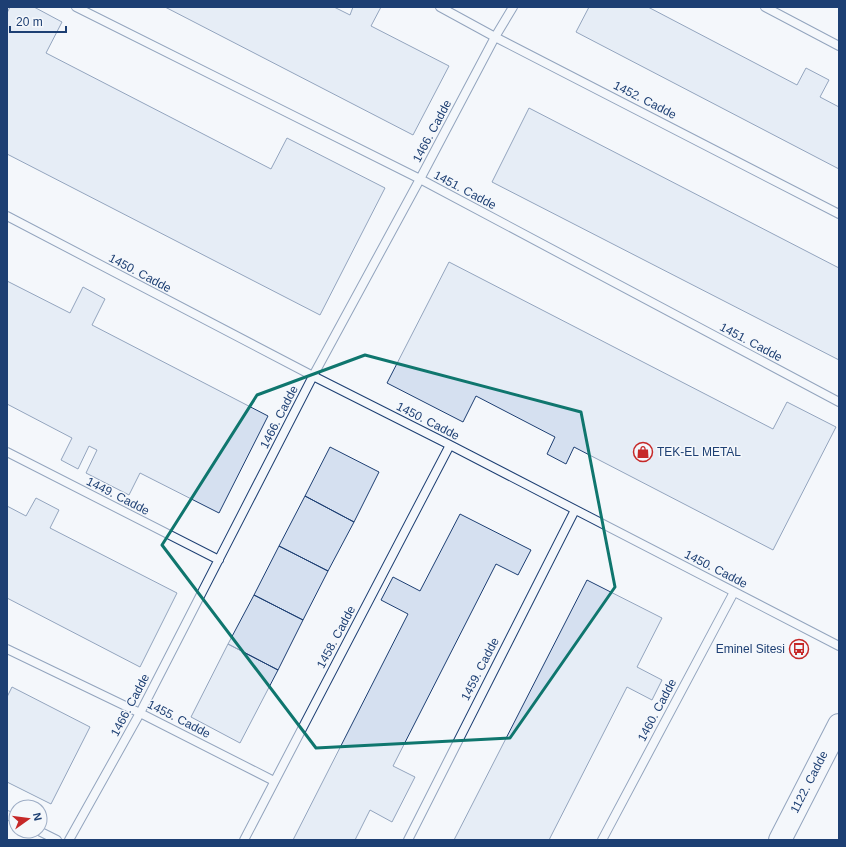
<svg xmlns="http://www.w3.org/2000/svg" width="846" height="847" font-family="Arial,sans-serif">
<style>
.building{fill:#d5e0f0;stroke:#1d3f73}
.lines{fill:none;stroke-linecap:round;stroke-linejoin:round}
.service-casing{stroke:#1d3f73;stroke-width:10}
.secondary-casing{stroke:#1d3f73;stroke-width:24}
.service{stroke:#f4f7fb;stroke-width:8}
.secondary{stroke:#f4f7fb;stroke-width:22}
.marked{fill:none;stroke:#0f766e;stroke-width:3;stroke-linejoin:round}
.labels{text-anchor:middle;stroke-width:3;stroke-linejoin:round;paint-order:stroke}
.street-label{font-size:12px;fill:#1d3f73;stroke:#f4f7fb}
.poi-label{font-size:12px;fill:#1d3f73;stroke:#f4f7fb;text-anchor:start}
</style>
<rect width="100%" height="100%" fill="#f4f7fb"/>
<path class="building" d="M10,7H34L62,22L46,53L271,169L287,138L385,188L320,315L7,154V13Z
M165,7H334L350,15L353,7H381L371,26L449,66L413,135Z
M589,7H648L797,85L806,68L829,80L820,97L839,107V169L576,32Z
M529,108L839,268V360L492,182Z
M449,262L773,429L787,402L836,427L773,550L574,447L566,464L547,454L555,437L476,396L463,422L387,383Z
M7,281L70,313L83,287L105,299L92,325L268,416L219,513L140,473L129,495L86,473L97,450L89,446L78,469L61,460L72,438L7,404Z
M330,447L379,472L354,522L305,496Z
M305,496L354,522L328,571L279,546Z
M36,498L59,510L50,528L177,593L140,667L7,598V506L26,516Z
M460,514L531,550L518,575L496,564L393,766L415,777L392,822L370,810L355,840H293L408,614L381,600L393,577L420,591Z
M279,546L328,571L303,620L254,595Z
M587,580L662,618L637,667L662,680L652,700L627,687L549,840H454Z
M254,595L303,620L278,670L228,644Z
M228,644L278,670L240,743L191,717Z
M12,687L90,727L51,804L7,782V697Z"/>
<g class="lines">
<defs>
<path id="service" d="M76,7L420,179L839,402
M440,7L495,37L839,214
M765,7L839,46
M7,216L313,376L450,445L839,646
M7,452L219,560
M7,649L140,713L274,781
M7,815L16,819
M39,831L57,840
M69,840L140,713L313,376L420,179L495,37L513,7
M244,840L450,445
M408,840L575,510
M602,840L734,592"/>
<path id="secondary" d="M780,840L839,725"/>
</defs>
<use href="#service" class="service-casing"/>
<use href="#secondary" class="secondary-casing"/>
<use href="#service" class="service"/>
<use href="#secondary" class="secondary"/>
</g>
<path d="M0 0H846V847H0ZM365,355L581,412L615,587L510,738L316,748L162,545L257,395Z" fill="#f4f7fb" fill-opacity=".55" fill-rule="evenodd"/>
<path class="marked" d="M365,355L581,412L615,587L510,738L316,748L162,545L257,395Z"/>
<defs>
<symbol id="shop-ring" viewBox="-11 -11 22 22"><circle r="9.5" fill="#f4f7fb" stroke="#c62828" stroke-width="1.5"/><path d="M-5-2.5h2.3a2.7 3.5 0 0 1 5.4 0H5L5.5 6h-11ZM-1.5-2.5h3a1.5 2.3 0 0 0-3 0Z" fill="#c62828"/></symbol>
<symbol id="bus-ring" viewBox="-11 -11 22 22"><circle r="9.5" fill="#f4f7fb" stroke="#c62828" stroke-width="1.5"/><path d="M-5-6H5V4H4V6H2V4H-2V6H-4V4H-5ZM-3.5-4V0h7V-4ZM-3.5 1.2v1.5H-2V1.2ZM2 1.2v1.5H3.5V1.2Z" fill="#c62828"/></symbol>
</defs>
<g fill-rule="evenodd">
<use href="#shop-ring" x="632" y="441" width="22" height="22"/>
<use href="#bus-ring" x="788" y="638" width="22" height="22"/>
</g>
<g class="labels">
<g class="street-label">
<text transform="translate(645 100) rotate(27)" y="4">1452. Cadde</text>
<text transform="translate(432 131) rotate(-62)" y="4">1466. Cadde</text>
<text transform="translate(465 190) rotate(28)" y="4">1451. Cadde</text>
<text transform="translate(140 273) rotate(28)" y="4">1450. Cadde</text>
<text transform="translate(751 342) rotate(28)" y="4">1451. Cadde</text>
<text transform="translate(279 417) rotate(-63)" y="4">1466. Cadde</text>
<text transform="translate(428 421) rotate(27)" y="4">1450. Cadde</text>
<text transform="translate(118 496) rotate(27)" y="4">1449. Cadde</text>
<text transform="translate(716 569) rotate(27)" y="4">1450. Cadde</text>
<text transform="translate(336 637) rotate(-62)" y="4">1458. Cadde</text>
<text transform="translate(480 669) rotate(-63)" y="4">1459. Cadde</text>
<text transform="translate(130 705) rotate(-62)" y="4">1466. Cadde</text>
<text transform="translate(657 710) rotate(-62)" y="4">1460. Cadde</text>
<text transform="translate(179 719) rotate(27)" y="4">1455. Cadde</text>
<text transform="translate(809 782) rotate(-63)" y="4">1122. Cadde</text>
</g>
<g class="poi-label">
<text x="657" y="456">TEK-EL METAL</text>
<text x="785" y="653" text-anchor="end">Eminel Sitesi</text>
</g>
</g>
<rect width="846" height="847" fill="none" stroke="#1d3f73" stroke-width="16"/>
<g transform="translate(28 819) rotate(76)"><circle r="19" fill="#f4f7fb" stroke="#9eadc5"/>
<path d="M0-3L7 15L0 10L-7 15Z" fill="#c62828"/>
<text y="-6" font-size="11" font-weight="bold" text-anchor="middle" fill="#1d3f73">N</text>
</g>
<path d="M10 26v6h56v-6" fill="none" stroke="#1d3f73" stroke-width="2"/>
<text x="16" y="26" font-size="12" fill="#1d3f73" stroke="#f4f7fb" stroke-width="3" paint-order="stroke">20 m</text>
</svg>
